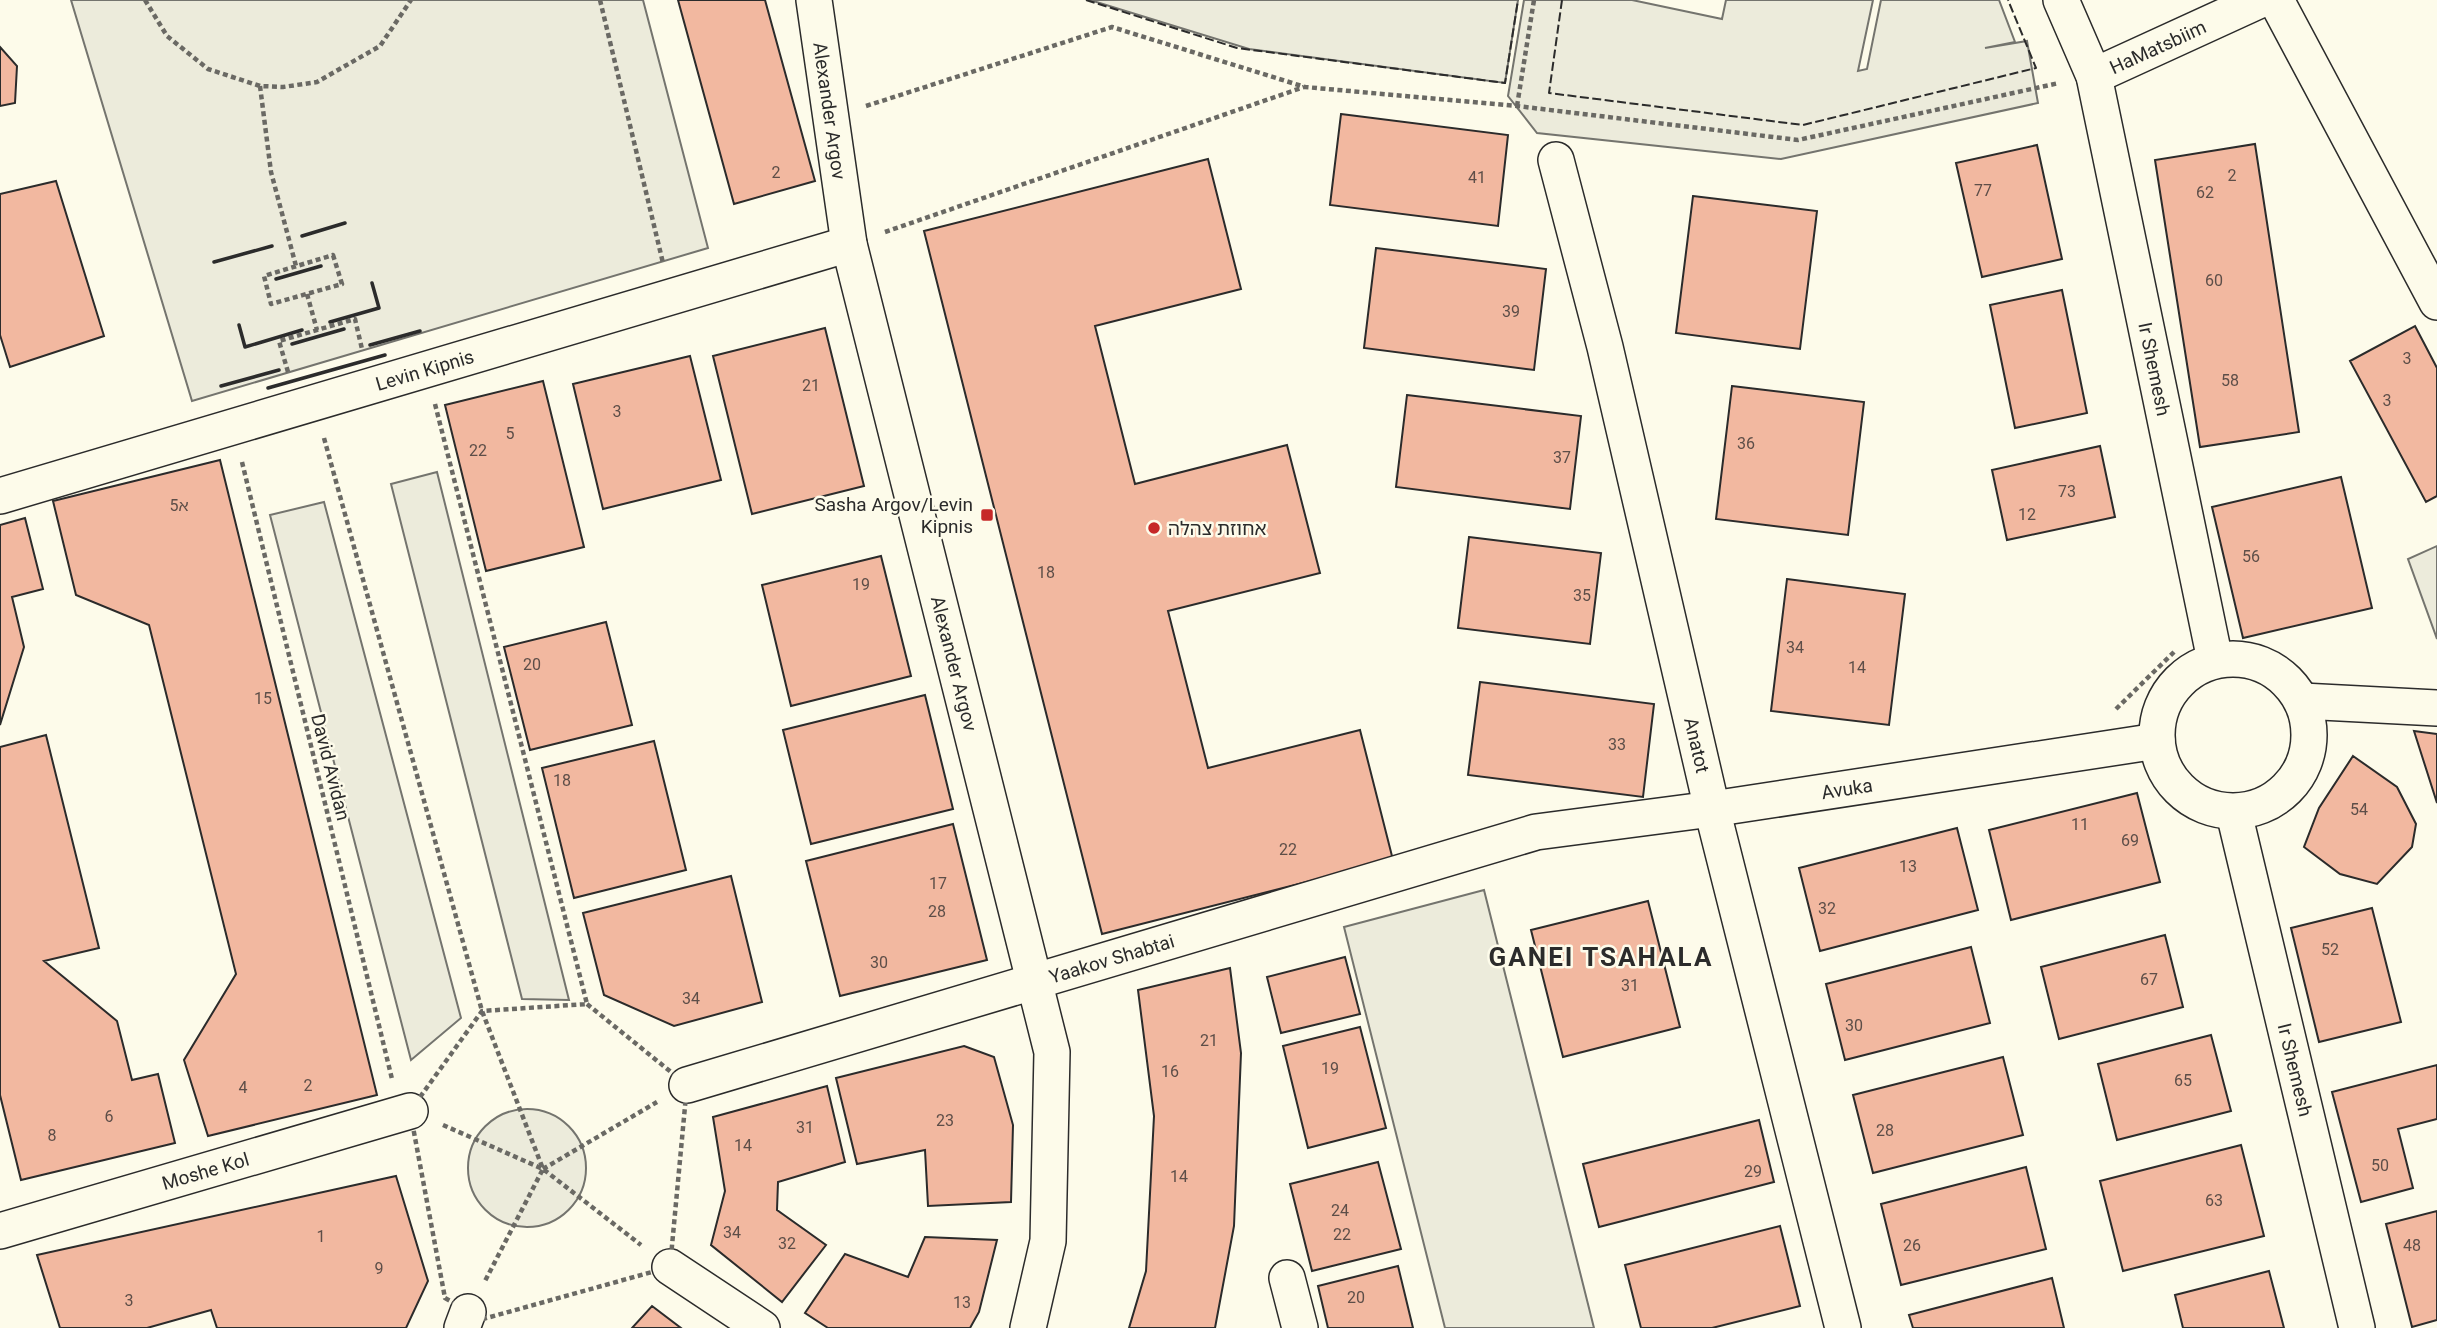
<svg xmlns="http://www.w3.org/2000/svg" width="2437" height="1328" font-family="Roboto,'Noto Sans Hebrew',sans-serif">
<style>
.green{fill:#ecebdb;stroke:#74746e;stroke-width:2}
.building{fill:#f2b8a0;stroke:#2b2b2b;stroke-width:2}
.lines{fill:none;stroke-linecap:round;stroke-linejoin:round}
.minor-casing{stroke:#2b2b2b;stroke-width:38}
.path{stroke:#6a6964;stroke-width:4.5;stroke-dasharray:5 3.5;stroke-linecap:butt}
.minor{stroke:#fdfbea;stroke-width:35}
.fence{stroke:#2b2b2b;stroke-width:2;stroke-dasharray:9 3.5;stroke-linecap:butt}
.wall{stroke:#2b2b2b;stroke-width:3.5}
.poi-dot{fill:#c62828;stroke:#fdfbea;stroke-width:2.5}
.labels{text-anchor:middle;stroke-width:5;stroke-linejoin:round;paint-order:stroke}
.number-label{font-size:16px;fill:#5d4e48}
.street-label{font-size:19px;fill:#2b2b2b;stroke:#fdfbea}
.poi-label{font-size:19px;fill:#2b2b2b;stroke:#fdfbea;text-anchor:end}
.district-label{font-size:26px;font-weight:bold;letter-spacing:2px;fill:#2b2b2b;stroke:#fdfbea}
</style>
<rect width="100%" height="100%" fill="#fdfbea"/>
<path class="green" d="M71,0H643L708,248L192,401Z
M1090,0H1518L1505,83L1249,49Z
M1524,0H1632L1722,19L1726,0H1873L1858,71L1867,69L1881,0H1999L2015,42L1985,48L2027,41L2038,103L1781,159L1537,133L1508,96Z
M437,472L569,1000L522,999L391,484Z
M324,502L461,1018L411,1060L270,515Z
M2437,546V639L2408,559Z
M1484,890L1594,1328H1445L1344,927Z
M468 1168a59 59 0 1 1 118 0a59 59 0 1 1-118 0Z"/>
<path class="building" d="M678,0H765L815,181L734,204Z
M0,47L17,66L15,103L0,106Z
M1341,114L1508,135L1498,226L1330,205Z
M2255,144L2299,432L2200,447L2155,160Z
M2037,145L2062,259L1982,277L1956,163Z
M1208,159L1241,289L1095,326L1135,484L1287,445L1320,573L1168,611L1208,768L1360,730L1393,860L1102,934L924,231Z
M56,181L104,336L10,367L0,335V194Z
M1693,196L1817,211L1800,349L1676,333Z
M1376,248L1546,269L1534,370L1364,348Z
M2062,290L2087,413L2015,428L1990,305Z
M2415,326L2437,368V496L2426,502L2350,361Z
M825,328L864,486L752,514L713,356Z
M690,356L721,480L603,509L573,384Z
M543,381L584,547L486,571L445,405Z
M1732,386L1864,402L1848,535L1716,519Z
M1407,395L1581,416L1570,509L1396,487Z
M2100,446L2115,517L2007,540L1992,470Z
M220,460L377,1095L208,1136L184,1060L236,974L149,625L76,595L53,501Z
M2341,477L2372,608L2243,638L2212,507Z
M25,518L43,589L12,597L24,647L0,725V525Z
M1469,537L1601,553L1590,644L1458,628Z
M881,556L911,676L791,706L762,585Z
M1787,579L1905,594L1889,725L1771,711Z
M606,622L632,725L530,750L504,647Z
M1480,682L1654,704L1643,797L1468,775Z
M925,695L953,809L811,844L783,730Z
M2414,731L2437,734V803Z
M46,735L99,948L44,961L117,1021L132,1080L158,1074L175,1143L21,1180L0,1095V747Z
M654,741L686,870L574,898L542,768Z
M2353,756L2397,787L2416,824L2412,847L2377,884L2340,874L2304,847L2319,808Z
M2137,793L2160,882L2011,920L1989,830Z
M953,824L987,960L840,996L806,861Z
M1957,828L1978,910L1820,951L1799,868Z
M731,876L762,1002L674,1026L604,995L583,913Z
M1648,901L1680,1027L1563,1057L1531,930Z
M2372,908L2401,1022L2319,1042L2291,928Z
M2165,935L2183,1007L2059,1039L2041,967Z
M1971,947L1990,1023L1845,1060L1826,984Z
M1345,957L1360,1014L1281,1033L1267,977Z
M1230,968L1241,1053L1234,1226L1215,1328H1129L1146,1271L1154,1116L1138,990Z
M1360,1027L1386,1128L1308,1148L1283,1046Z
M2211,1035L2231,1111L2117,1140L2098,1064Z
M964,1046L994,1057L1013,1125L1011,1202L928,1206L925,1150L857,1164L836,1078Z
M2003,1057L2023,1135L1873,1173L1853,1095Z
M2437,1065V1119L2398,1129L2413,1188L2361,1202L2332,1092Z
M827,1086L845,1162L778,1182L777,1210L826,1245L782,1302L711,1245L725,1191L713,1117Z
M1759,1120L1774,1182L1599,1227L1583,1164Z
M2241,1145L2264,1236L2123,1271L2100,1181Z
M1378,1162L1401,1249L1312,1271L1290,1184Z
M2026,1167L2046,1249L1901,1285L1881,1204Z
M396,1176L428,1281L406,1328H217L211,1310L147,1328H60L37,1255Z
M2437,1211V1320L2412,1327L2386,1224Z
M1780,1226L1800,1306L1712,1328H1641L1625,1265Z
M925,1237L997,1240L979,1312L970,1328H828L805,1313L845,1254L908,1277Z
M1398,1266L1413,1328H1328L1318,1286Z
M2269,1271L2284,1328H2183L2175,1295Z
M2052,1278L2064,1328H1913L1909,1315Z
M652,1306L681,1328H632Z"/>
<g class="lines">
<defs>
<g id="minor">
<path id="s1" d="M814,0L849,244L1052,1052L1048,1241L1028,1328"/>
<path id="s2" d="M2061,0L2094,76L2215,660"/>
<path d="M2276,0L2437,302"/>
<path id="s3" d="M2094,76L2260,0"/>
<path id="s4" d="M1556,160L1605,347L1712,809L1843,1328"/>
<path id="s5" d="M0,496L849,244"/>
<circle cx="2233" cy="735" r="76"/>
<path d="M2302,701L2437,708"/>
<path id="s6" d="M2234,813L2357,1328"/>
<path id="s7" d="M687,1085L1536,832L1712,809L2157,741"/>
<path id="s8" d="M0,1231L410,1111"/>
<path d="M670,1267L762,1328"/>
<path d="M1287,1278L1300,1328"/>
<path d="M462,1328L468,1312"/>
</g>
</defs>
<use href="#minor" class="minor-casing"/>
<path class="path" d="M145,0L167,36L208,69L260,86L283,87L317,82L380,46L411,0
M600,0L663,263
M260,86L271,172L296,266
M866,106L1112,27L1305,87L1517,106L1798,140L2059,83
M1517,106L1534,0
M885,232L1304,87
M333,255L342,284L271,304L264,276Z
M307,294L317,330
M288,372L279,341L355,319L362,349
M435,404L587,1004
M324,438L482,1011L543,1169L641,1245
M242,462L392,1079
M2116,709L2174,652
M587,1004L687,1085L670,1267L483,1319L445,1298L410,1111L482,1011Z
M443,1125L543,1169L485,1281
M543,1169L657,1102"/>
<use href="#minor" class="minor"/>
<path class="fence" d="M1086,0L1237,48L1505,83L1518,0
M1562,0L1549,93L1803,125L2036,68L2008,0"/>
<path class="wall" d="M302,236L345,223
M214,262L272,246
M276,279L321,266
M330,322L379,308L372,283
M239,325L245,347L302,330
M292,344L344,329
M370,345L420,331
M221,386L279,370
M268,388L385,355"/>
</g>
<g class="poi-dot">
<rect x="980" y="508" width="14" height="14" rx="3.5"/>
<circle cx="1154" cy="528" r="7"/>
</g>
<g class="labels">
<g class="number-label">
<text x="776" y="178">2</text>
<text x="2232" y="181">2</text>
<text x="1477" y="183">41</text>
<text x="1983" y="196">77</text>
<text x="2205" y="198">62</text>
<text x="2214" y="286">60</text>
<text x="1511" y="317">39</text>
<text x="2407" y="364">3</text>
<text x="2230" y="386">58</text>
<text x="811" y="391">21</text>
<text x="2387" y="406">3</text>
<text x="617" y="417">3</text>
<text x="510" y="439">5</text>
<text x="1746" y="449">36</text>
<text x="478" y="456">22</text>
<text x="1562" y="463">37</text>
<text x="2067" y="497">73</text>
<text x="179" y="511">5א</text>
<text x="2027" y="520">12</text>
<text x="2251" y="562">56</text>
<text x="1046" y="578">18</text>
<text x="861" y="590">19</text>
<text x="1582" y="601">35</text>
<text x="1795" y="653">34</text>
<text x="532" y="670">20</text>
<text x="1857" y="673">14</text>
<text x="263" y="704">15</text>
<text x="1617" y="750">33</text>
<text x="562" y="786">18</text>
<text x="2359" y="815">54</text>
<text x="2080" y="830">11</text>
<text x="2130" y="846">69</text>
<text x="1288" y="855">22</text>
<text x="1908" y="872">13</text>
<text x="938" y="889">17</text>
<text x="1827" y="914">32</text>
<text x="937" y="917">28</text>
<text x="2330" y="955">52</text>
<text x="879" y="968">30</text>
<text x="2149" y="985">67</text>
<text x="1630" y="991">31</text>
<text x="691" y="1004">34</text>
<text x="1854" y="1031">30</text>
<text x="1209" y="1046">21</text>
<text x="1330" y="1074">19</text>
<text x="1170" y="1077">16</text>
<text x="2183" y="1086">65</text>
<text x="308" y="1091">2</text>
<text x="243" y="1093">4</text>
<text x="109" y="1122">6</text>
<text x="945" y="1126">23</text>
<text x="805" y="1133">31</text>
<text x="1885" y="1136">28</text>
<text x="52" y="1141">8</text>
<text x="743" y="1151">14</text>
<text x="2380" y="1171">50</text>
<text x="1753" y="1177">29</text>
<text x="1179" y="1182">14</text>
<text x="2214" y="1206">63</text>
<text x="1340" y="1216">24</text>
<text x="732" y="1238">34</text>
<text x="1342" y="1240">22</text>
<text x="321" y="1242">1</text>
<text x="787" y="1249">32</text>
<text x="1912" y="1251">26</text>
<text x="2412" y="1251">48</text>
<text x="379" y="1274">9</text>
<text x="1356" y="1303">20</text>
<text x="129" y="1306">3</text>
<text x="962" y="1308">13</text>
</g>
<g class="street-label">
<text dy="7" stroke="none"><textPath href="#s3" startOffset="70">HaMatsbiim</textPath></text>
<text dy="7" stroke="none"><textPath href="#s1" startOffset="112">Alexander Argov</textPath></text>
<text dy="7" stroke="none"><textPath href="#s2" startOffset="382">Ir Shemesh</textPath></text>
<text dy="7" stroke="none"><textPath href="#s5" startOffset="443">Levin Kipnis</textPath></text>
<text dy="7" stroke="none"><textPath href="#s1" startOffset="679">Alexander Argov</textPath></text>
<text dy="7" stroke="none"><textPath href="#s4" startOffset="602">Anatot</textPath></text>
<text transform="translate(331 767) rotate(76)" y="7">David Avidan</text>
<text dy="7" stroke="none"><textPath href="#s7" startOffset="1200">Avuka</textPath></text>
<text dy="7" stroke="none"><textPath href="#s7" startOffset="443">Yaakov Shabtai</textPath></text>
<text dy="7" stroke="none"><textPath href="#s6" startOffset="264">Ir Shemesh</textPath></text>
<text dy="7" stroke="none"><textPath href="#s8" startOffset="214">Moshe Kol</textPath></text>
</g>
<g class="poi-label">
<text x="973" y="511">Sasha Argov/Levin<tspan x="973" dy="22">Kipnis</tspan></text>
<text x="1168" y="535" text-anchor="start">אחוזת צהלה</text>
</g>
<g class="district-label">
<text x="1601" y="966">GANEI TSAHALA</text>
</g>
</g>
</svg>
